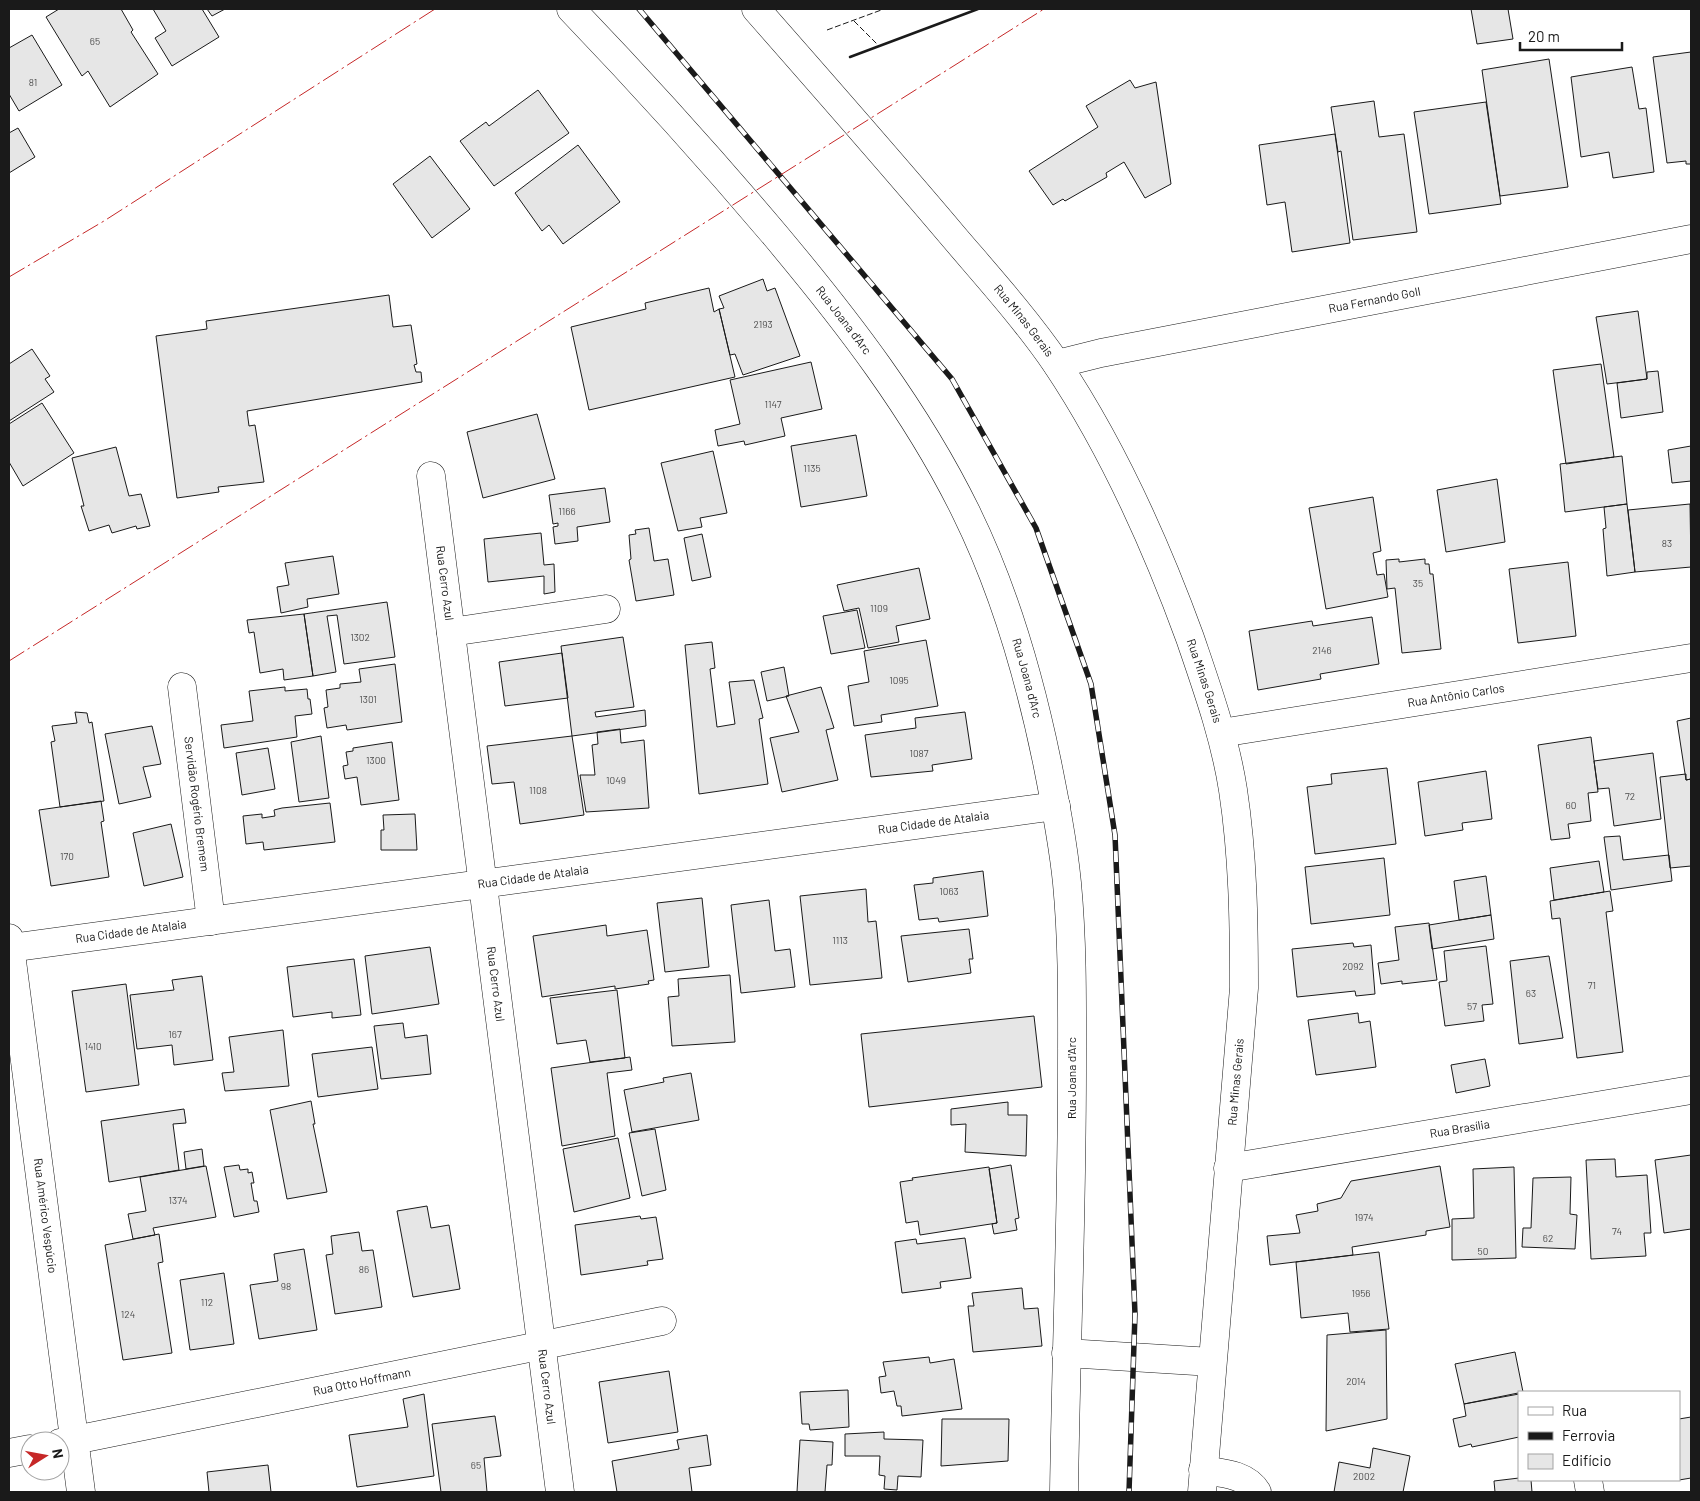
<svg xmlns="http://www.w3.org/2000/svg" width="1700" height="1501" font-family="Barlow,sans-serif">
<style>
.building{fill:#e6e6e6;stroke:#1a1a1a}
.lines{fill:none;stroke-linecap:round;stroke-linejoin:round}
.minor-casing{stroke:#1a1a1a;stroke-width:29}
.major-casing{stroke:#1a1a1a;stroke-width:29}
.minor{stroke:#fff;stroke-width:28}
.major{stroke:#fff;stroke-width:28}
.rail-casing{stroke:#1a1a1a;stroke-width:5.5}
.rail{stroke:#fff;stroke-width:4;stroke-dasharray:11;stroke-linecap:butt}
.fence{stroke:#1a1a1a;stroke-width:1;stroke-dasharray:6 2.5;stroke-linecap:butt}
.wall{stroke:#1a1a1a;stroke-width:2.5}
.power{stroke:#c62828;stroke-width:1;stroke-dasharray:18 4 2.5 4;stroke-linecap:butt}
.labels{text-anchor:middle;stroke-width:4;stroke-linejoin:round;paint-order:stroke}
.number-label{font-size:10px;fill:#4d4d4d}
.street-label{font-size:12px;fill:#1a1a1a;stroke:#fff}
</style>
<rect width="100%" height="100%" fill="#fff"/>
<path class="building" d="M59,9H121L133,30L131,32L158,74L110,107L88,71L82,76L46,17Z
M153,9H202L219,37L172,66L155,38L166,31Z
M207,9H225L212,16Z
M1471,9H1508L1513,39L1477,44Z
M32,35L62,85L19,111L9,94V48Z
M1691,52V164H1686V161L1667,163L1653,57Z
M1549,59L1568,187L1500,196L1482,70Z
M1632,67L1639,109L1646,108L1654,172L1613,178L1609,152L1581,157L1571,77Z
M1130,80L1135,88L1156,82L1171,184L1145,198L1124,162L1106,173L1107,177L1065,201L1063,199L1053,205L1029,171L1098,127L1086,106Z
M538,90L569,133L494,186L460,141L486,122L489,126Z
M1374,101L1379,137L1404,134L1417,232L1353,240L1341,151L1338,152L1331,107Z
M1486,102L1501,204L1429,214L1414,112Z
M18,128L35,157L9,173V133Z
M1335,134L1350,243L1292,252L1285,202L1267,205L1259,145Z
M578,145L620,202L563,244L549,225L542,231L515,193Z
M430,156L470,209L432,238L393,184Z
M763,279L767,291L775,288L800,356L743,375L735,354L730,355L719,309L724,308L719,296Z
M709,288L714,312L719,309L735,377L589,410L571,327L646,309L645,303Z
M389,295L393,327L411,325L417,364L414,365L416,372H421L422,382L247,411L249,426L255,425L264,482L218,487L219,492L177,498L156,336L207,329L206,321Z
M1638,311L1647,379L1607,384L1596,317Z
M32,349L50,376L45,379L54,392L9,421V364Z
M811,362L822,409L781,418L785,436L745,445L744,441L718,446L715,430L740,424L730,380Z
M1601,364L1614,457L1566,464L1553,370Z
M1658,371L1663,412L1621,418L1617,383L1647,379V372Z
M42,403L74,453L23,486L9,462V424Z
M537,414L555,479L483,498L467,432Z
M856,435L867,496L801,507L791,446Z
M1691,446V481L1672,483L1668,450Z
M116,447L129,496L141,494L150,526L137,529L136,526L112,533L109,525L89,531L81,506H84L72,458Z
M713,451L727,513L700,518L702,527L678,531L661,463Z
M1622,456L1627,504L1565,512L1560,464Z
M1497,479L1505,542L1446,552L1437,490Z
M605,488L610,522L577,527L578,541L555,544L553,527L558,526V523L553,524L549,495Z
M1373,497L1381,551L1373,553L1377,575L1384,574L1388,597L1326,609L1309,508Z
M1627,504L1635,572L1607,576L1603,529L1606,528L1604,507Z
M1690,504L1691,567L1635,572L1628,510Z
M649,528L654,561L668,559L674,595L636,601L629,560L631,559L629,535L636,534L635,530Z
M541,533L544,565L554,564L555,592L544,594V576L488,582L484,539Z
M702,534L711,577L692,581L684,538Z
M333,556L339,594L307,599L308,607L281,613L277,587L289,585L285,563Z
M1399,559V562L1425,559V564H1429L1430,574H1433L1441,649L1402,653L1395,588L1387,589L1386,560Z
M1568,562L1576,636L1518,643L1509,569Z
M919,568L930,619L896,626L899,642L868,648L859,608L844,611L837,585Z
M387,602L395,657L344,664L337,615L327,616L336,672L313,676L304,614Z
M857,610L865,648L831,654L823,616Z
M304,614L313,676L284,680L283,669L260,673L254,632L249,633L247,620Z
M1372,617L1379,664L1320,674L1321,679L1258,690L1249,631L1312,621L1313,626Z
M623,637L634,707L595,712L596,717L645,710L646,726L572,736L561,646Z
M926,640L938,706L881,715L882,722L854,726L848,686L869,682L864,651Z
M712,642L715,668L710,669L717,727L735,724L729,682L754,680L763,718L759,719L768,784L699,794L685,645Z
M562,653L568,698L505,706L499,662Z
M395,664L402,722L347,730L346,725L327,728L324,708L328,707L326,690L340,688V684L361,682L359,669Z
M784,667L789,696L767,701L761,672Z
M285,687V691L307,689L308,699H310L312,714L295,716L297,737L224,748L221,725L253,721L249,691Z
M821,687L834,728L826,730L838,780L782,792L770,738L799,732L786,696Z
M75,712L87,713L89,723L92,722L104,801L60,807L51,742L55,741L52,726L77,723Z
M965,712L972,759L932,765L933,771L871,777L865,735L916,728L915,718Z
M1691,718V779L1686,780L1677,721Z
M152,726L161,764L143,767L151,797L119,804L105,734Z
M620,729L621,743L644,740L649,808L586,812L580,775H595L592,745L598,744L597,732Z
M321,736L329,798L299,802L291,742Z
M572,736L584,815L520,824L514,782L492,784L487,746Z
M1591,737L1598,792L1588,793L1591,821L1568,824L1570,838L1551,840L1538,745Z
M392,742L399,800L361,805L357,777L345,779L343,766L348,765L346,752L353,751V748Z
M268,748L275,789L242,795L236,753Z
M1653,753L1661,819L1614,826L1609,788L1598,789L1594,761Z
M1387,768L1396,844L1315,854L1307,787L1332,784L1331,774Z
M1486,771L1492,819L1462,823L1463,830L1425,836L1418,782Z
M1686,774V780L1691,779V866L1670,868L1660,777Z
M101,801L104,821L101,822L109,877L51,886L39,810Z
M330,803L335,842L264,850L263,842L246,844L243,816L262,814V818L275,816L274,810L282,808Z
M415,814L417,850H381V830H384L383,815Z
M171,824L183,877L144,886L133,833Z
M1620,836L1623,860L1669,855L1672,881L1611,890L1604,837Z
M1384,858L1390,915L1311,924L1305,867Z
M1599,861L1604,892L1554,900L1550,868Z
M983,871L988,916L939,922L938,918L919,920L914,885L933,883V878Z
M1486,876L1491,915L1459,920L1454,881Z
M866,889L868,922L876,921L882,978L810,985L800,896Z
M1610,891L1613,911L1606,912L1623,1052L1577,1058L1560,918L1552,919L1550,901Z
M702,898L709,967L665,972L657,903Z
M769,900L775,951L790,949L795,987L741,993L731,905Z
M1491,915L1494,939L1432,949L1429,925Z
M1429,923L1437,980L1402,984V981L1381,984L1378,963L1399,960L1395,927Z
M606,925L607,936L647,930L654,980L648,981L649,984L615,989V986L542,997L533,936Z
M969,929L973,959H969L971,973L908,982L901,936Z
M1353,943L1354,947L1371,945L1375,994L1356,996L1355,991L1297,997L1292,949Z
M1486,946L1493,1004L1482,1005L1484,1021L1445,1026L1439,982L1447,981L1444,951Z
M430,947L439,1004L372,1014L365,956Z
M1549,956L1563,1038L1519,1044L1510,961Z
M354,959L361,1015L332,1018V1012L293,1017L287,967Z
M730,975L735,1042L672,1046L668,997L679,996L678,979Z
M202,976L213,1060L174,1065L172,1045L137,1049L130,995L174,990L172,980Z
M126,984L139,1085L86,1092L72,991Z
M617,990L625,1058L590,1062L586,1040L557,1044L550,998Z
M1358,1013L1359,1023L1370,1021L1376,1067L1316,1075L1308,1020Z
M1034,1016L1042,1087L869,1107L861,1034Z
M403,1023L405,1038L427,1035L431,1074L381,1079L374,1026Z
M283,1030L289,1086L225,1091L222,1073L234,1072L229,1037Z
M372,1047L378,1089L318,1097L312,1054Z
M630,1057L632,1070L607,1073L615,1136L562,1146L551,1068Z
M1485,1059L1490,1086L1456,1093L1451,1065Z
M691,1073L699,1120L632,1132L624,1090L664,1082L663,1078Z
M311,1101L315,1124H313L327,1192L287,1199L270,1110Z
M1008,1102V1115H1027L1026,1156L965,1152L966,1124L951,1125V1109Z
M184,1109L186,1123L173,1124L179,1170L109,1182L101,1121Z
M655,1129L666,1190L642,1196L629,1133Z
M618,1138L630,1198L574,1212L563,1149Z
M202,1149L204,1166L186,1169L184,1152Z
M1691,1155V1229L1664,1233L1655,1160Z
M1615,1159L1616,1177L1647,1175L1651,1233H1644L1646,1256L1591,1259L1586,1160Z
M239,1165L240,1170L248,1169V1173L252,1172L254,1183H251L254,1201H257L259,1212L234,1217L224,1167Z
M1011,1165L1019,1218L1015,1219L1017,1230L994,1234L992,1224L997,1223L989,1169Z
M206,1166L216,1217L153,1228L155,1235L133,1239L128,1214L146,1211L140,1177Z
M1440,1166L1450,1227L1426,1231V1235L1352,1247L1353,1255L1270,1265L1267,1236L1300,1233L1296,1215L1318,1211L1317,1204L1341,1198L1351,1181Z
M989,1167L997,1223L920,1235L918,1221L906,1223L900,1182L913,1180L912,1178Z
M1514,1167L1516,1258L1452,1260V1219L1474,1218L1473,1169Z
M1571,1177L1570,1214L1577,1215L1575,1249L1522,1247L1523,1228H1531L1533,1178Z
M427,1206L431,1228L449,1225L460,1289L413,1297L397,1211Z
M640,1216L641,1219L656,1217L663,1259L647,1261L648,1265L581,1275L575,1225Z
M359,1232L362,1251L373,1250L382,1307L335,1314L326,1255L333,1254L331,1236Z
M159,1234L163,1262L158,1263L172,1353L123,1360L105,1245Z
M965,1238L971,1278L940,1282L941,1288L902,1293L895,1242L916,1239L917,1244Z
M304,1249L317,1330L259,1339L250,1285L278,1281L274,1254Z
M1379,1252L1389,1329L1350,1332L1348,1313L1301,1318L1296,1262Z
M224,1273L234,1344L190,1350L180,1280Z
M1022,1288L1024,1309L1038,1308L1042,1346L973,1352L968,1306H974L972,1293Z
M1386,1330L1387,1419L1326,1431L1327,1335Z
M1515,1352L1523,1392L1464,1404L1455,1364Z
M929,1357L930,1363L954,1359L962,1409L902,1416L901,1406H897L894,1391L881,1393L879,1377L886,1376L883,1362Z
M669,1371L678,1432L608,1443L599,1382Z
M848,1390L849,1427L810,1430L809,1424H802L800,1392Z
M424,1394L434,1476L357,1487L349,1435L408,1427L403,1399Z
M1519,1394V1437L1472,1447L1471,1444L1459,1447L1453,1419L1466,1416L1464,1404Z
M495,1416L501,1456L484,1458L487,1492H441L432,1424Z
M1691,1417V1478L1679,1480V1419Z
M942,1419H1009L1008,1461L941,1466Z
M884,1432V1439L923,1440L921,1477L898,1476L897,1490L884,1489L885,1476L879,1475L880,1456H845V1434Z
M707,1435L711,1465L689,1468L692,1492H617L612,1461L679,1449L677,1440Z
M800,1440L833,1442L832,1465H827L825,1492H797Z
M1373,1448L1410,1456L1403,1492H1334L1339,1462L1370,1468Z
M268,1465L271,1492H209L207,1472Z
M1519,1478L1531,1480L1532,1492H1495L1494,1481Z"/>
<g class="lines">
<defs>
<g id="minor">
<path id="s1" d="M571,9C641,82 709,157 775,235C847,321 916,410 966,512C1005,591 1029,675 1047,762C1055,802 1063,842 1067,883C1073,946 1072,1009 1072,1072C1072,1212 1066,1352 1064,1492"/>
<path id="s2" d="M1057,364L1101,353L1691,239"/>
<path id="s3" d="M431,476L560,1492"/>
<path d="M451,632L606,609"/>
<path id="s4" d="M182,687L211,921"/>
<path id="s5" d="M1221,733L1691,658"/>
<path id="s6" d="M9,938L81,1492"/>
<path id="s7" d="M10,948L1056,806"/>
<path id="s8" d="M1228,1168L1691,1090"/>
<path d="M1066,1353L1212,1362"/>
<path id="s9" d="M60,1443L662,1321"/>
<path d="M9,1453L30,1449"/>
<path d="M1203,1470C1222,1473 1246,1474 1257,1492"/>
<path d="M1588,1480L1590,1492"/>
</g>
<g id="major">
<path id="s10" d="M756,9C822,84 888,159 953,236C988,277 1025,318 1056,363C1113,448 1155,542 1190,638C1207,688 1225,738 1233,790C1243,856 1244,921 1244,988L1202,1492"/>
</g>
</defs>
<use href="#minor" class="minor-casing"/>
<use href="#major" class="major-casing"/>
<use href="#minor" class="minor"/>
<use href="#major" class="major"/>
<defs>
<path id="rail" d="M639,9L952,379L1036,528L1091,684L1115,835L1135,1314L1129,1492"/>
</defs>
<use href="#rail" class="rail-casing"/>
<use href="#rail" class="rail"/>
<path class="fence" d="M854,21L879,46
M827,30L884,9"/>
<path class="wall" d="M850,57L978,9"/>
<path class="power" d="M9,277L104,221L435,9
M9,661L1044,9"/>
</g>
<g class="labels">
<g class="number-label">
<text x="95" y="45">65</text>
<text x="33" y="86">81</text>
<text x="763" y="328">2193</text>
<text x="773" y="408">1147</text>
<text x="812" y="472">1135</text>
<text x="567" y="515">1166</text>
<text x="1667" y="547">83</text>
<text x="1418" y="587">35</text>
<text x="879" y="612">1109</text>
<text x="360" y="641">1302</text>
<text x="1322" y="654">2146</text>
<text x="899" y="684">1095</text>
<text x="368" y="703">1301</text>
<text x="919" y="757">1087</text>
<text x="376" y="764">1300</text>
<text x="616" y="784">1049</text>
<text x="538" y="794">1108</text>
<text x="1630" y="800">72</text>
<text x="1571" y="809">60</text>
<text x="67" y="860">170</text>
<text x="949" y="895">1063</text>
<text x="840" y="944">1113</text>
<text x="1353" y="970">2092</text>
<text x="1592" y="989">71</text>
<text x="1531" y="997">63</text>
<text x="1472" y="1010">57</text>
<text x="175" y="1038">167</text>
<text x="93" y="1050">1410</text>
<text x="178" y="1204">1374</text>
<text x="1364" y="1221">1974</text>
<text x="1617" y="1235">74</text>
<text x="1548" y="1242">62</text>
<text x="1483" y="1255">50</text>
<text x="364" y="1273">86</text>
<text x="286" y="1290">98</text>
<text x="1361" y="1297">1956</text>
<text x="207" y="1306">112</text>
<text x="128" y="1318">124</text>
<text x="1356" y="1385">2014</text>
<text x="476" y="1469">65</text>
<text x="1364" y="1480">2002</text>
</g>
<g class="street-label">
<text dy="4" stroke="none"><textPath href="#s2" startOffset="324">Rua Fernando Goll</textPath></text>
<text dy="4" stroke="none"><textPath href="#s1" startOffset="414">Rua Joana d'Arc</textPath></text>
<text dy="4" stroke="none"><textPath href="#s10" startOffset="411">Rua Minas Gerais</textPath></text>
<text dy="4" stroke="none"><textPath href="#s3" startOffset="108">Rua Cerro Azul</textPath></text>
<text dy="4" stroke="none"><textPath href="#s1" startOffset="819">Rua Joana d'Arc</textPath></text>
<text dy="4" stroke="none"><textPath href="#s10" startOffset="816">Rua Minas Gerais</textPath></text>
<text dy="4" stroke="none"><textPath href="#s5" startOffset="238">Rua Antônio Carlos</textPath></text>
<text dy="4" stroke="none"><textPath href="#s4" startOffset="118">Servidão Rogério Bremem</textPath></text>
<text dy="4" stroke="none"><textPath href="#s7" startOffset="932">Rua Cidade de Atalaia</textPath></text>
<text dy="4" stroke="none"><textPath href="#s7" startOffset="528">Rua Cidade de Atalaia</textPath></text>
<text dy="4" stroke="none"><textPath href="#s7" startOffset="122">Rua Cidade de Atalaia</textPath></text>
<text dy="4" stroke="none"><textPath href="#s3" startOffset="512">Rua Cerro Azul</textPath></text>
<text transform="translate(1072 1078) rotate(-90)" y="4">Rua Joana d'Arc</text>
<text transform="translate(1236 1082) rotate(-85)" y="4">Rua Minas Gerais</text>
<text dy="4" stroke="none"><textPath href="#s8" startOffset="235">Rua Brasília</textPath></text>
<text dy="4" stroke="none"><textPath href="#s6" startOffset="280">Rua Américo Vespúcio</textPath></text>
<text dy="4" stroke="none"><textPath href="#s9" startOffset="308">Rua Otto Hoffmann</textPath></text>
<text dy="4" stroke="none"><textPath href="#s3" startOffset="918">Rua Cerro Azul</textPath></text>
</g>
</g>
<rect width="1700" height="1501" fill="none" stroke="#1a1a1a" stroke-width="20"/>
<rect x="1518" y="1391" width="162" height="90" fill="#ffffff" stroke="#a3a3a3"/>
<rect x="1528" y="1407" width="25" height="8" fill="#ffffff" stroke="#a3a3a3"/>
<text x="1562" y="1416" font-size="15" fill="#1a1a1a">Rua</text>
<rect x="1528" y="1432" width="25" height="8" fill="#1a1a1a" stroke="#a3a3a3"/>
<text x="1562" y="1441" font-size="15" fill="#1a1a1a">Ferrovia</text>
<rect x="1528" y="1454" width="25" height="15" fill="#e6e6e6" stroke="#a3a3a3"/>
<text x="1562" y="1466" font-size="15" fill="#1a1a1a">Edifício</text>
<g transform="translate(45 1456) rotate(79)"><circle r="24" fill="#ffffff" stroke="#a3a3a3"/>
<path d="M0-4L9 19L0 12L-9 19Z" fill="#c62828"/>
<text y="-8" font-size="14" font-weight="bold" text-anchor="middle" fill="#1a1a1a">N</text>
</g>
<path d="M1520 42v8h102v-8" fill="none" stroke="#1a1a1a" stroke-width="2.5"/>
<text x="1528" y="42" font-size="15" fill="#1a1a1a" stroke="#ffffff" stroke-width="4" paint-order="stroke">20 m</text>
</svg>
